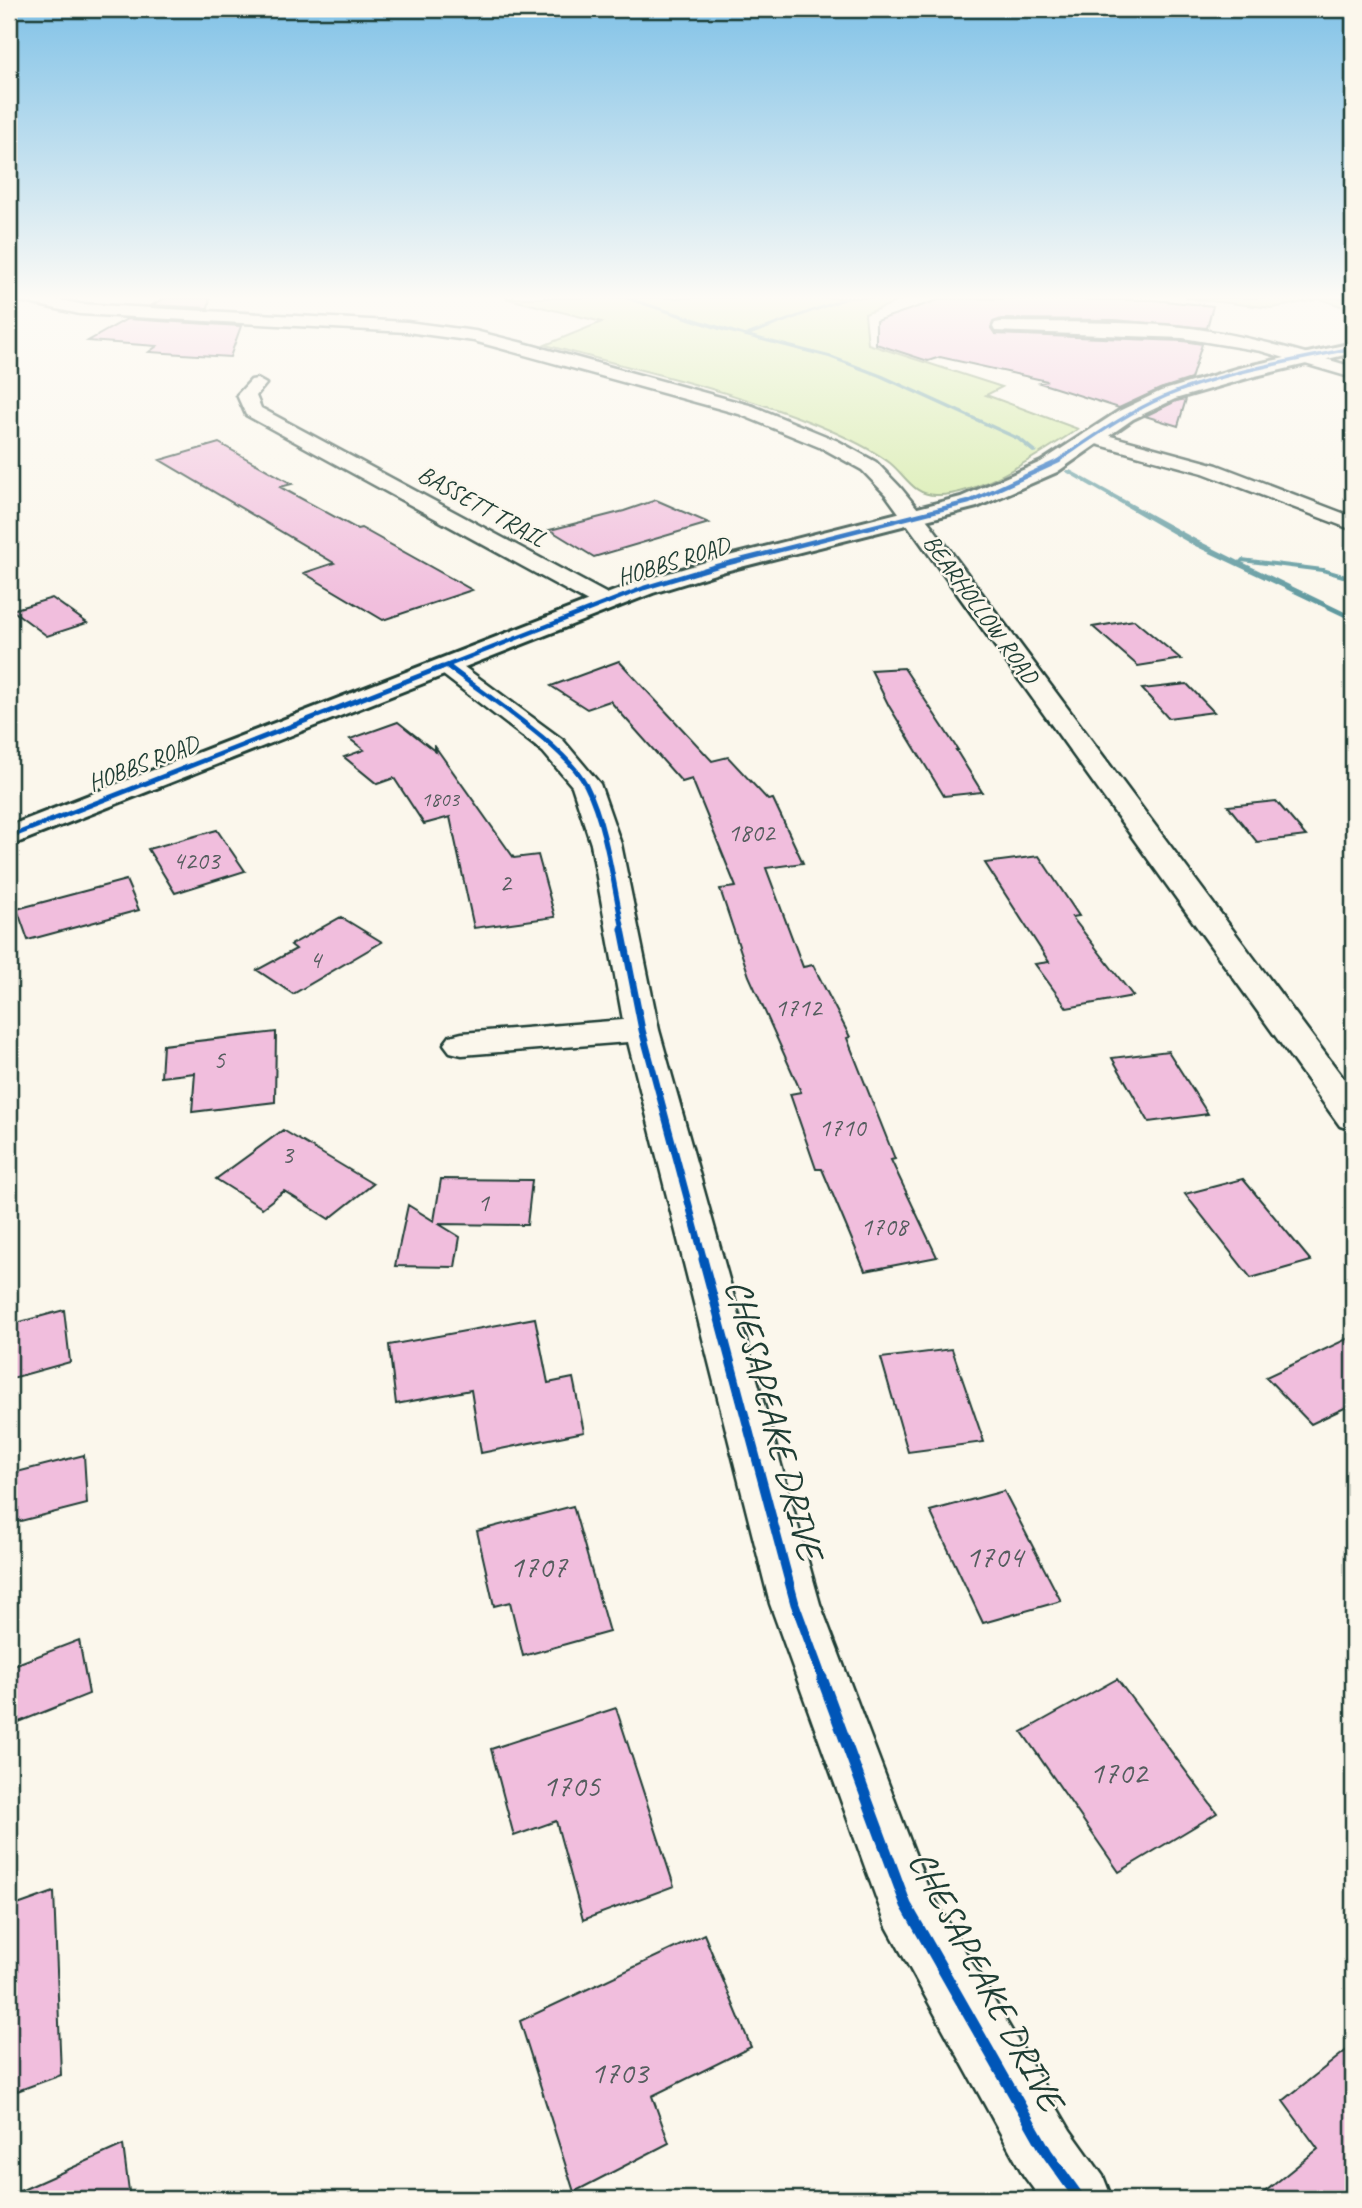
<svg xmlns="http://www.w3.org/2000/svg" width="1362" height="2208" font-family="Caveat,sans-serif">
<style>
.green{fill:#cfe99f;stroke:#77936a;stroke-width:2}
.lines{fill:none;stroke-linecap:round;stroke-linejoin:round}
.stream{fill:#5e999f;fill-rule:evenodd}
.building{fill:#f1bedd;stroke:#1f3d34;stroke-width:2}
.minor-casing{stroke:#1f3d34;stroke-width:5}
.tertiary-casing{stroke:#1f3d34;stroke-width:6}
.minor{fill:#fbf7ec;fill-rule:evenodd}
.tertiary{fill:#fbf7ec;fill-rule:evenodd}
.cycleway-far5-casing{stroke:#fbf7ec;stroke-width:5}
.cycleway-far4-casing{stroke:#fbf7ec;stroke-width:7}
.cycleway-far3-casing{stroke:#fbf7ec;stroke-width:9}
.cycleway-far2-casing{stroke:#fbf7ec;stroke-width:11}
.cycleway-far1-casing{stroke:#fbf7ec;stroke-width:13}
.cycleway-casing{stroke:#fbf7ec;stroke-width:16}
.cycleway-far5{stroke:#0057b8;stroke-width:3.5}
.cycleway-far4{stroke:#0057b8;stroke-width:4.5}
.cycleway-far3{stroke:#0057b8;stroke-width:5}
.cycleway-far2{stroke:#0057b8;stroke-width:7}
.cycleway-far1{stroke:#0057b8;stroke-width:9}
.cycleway{stroke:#0057b8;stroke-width:11}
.labels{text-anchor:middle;stroke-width:5;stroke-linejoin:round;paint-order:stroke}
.far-number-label{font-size:21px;fill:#545d5e}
.far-street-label{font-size:24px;fill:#1f3d34;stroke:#fbf7ec}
.number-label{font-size:26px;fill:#545d5e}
.near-number-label{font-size:32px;fill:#545d5e}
.near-street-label{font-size:37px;fill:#1f3d34;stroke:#fbf7ec}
</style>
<rect width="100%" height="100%" fill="#fbf7ec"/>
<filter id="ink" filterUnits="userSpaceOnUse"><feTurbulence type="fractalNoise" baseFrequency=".0143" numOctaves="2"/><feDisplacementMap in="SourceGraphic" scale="14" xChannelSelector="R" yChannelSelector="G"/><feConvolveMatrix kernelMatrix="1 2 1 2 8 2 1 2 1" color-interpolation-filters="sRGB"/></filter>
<g filter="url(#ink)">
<path class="green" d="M505,298H907L865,314L868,344L1002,387L986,395L1078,429C1044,451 977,497 936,495C913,495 906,476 890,463C873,450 854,441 834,432C743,392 641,371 545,345L602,322Z
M1185,298H1353V310L1320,299L1272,308Z"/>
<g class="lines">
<path class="stream" d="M622,298H631L745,334L843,298H851L751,335L833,356L883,375L1021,438L1038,452L1033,453L1017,440L879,377L829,358L722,331Z
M1066,470H1070L1197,540L1239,561L1242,558L1323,568L1353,577V581L1322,572L1242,562L1353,616V621L1191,544L1066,472Z"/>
</g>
<path class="building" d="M165,298H210L208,308L152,305Z
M944,298L1154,300L1213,306L1207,328L1114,320L1001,319L993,322L991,328L995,334L1183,341L1202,344L1191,379L1160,389L1119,408L1040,383L1047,381L940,357L928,361L876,344V321Z
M127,319L241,326L230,357L149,352L157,346L88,341Z
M1186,399L1178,426L1145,416L1176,401Z
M219,443L292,484L280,487L357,529L361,528L472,590L383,620L304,573L334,563L160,460Z
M656,500L709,523L594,557L550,530L624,511Z
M52,598L87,623L47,636L12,610Z
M1134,620L1181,659L1138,666L1093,627Z
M619,661L712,761L728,757L768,800L773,799L803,863L766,868L803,967L813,965L850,1037L847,1038L895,1159L891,1160L937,1257L865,1271L822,1169H816L790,1094L801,1092L749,976L720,889L736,887L692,779L682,782L610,701L587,709L551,686Z
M904,668L958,750H956L982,792L944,796L889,706L871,670Z
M1187,684L1214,712L1168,718L1142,689Z
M398,722L436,752L434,745L514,858L538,855L555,917L474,928L450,817L424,824L394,778L377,784L344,757L364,750L350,739Z
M1276,801L1306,836L1257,842L1228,806Z
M217,830L245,871L175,893L148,849Z
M1039,856L1079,916L1072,917L1133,996L1067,1008L1035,964L1049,962L985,863Z
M126,880L139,910L28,940L17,909Z
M341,917L382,942L293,994L257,970L296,949L291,945Z
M276,1032L275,1102L192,1112L195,1073L161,1077L163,1045Z
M1168,1051L1208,1114L1149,1122L1112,1058Z
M283,1130L373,1184L329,1219L284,1191L262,1208L216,1179Z
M441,1179L532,1180L527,1225L439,1224L460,1237L455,1267L395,1266L408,1205L434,1221Z
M1243,1179L1311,1261L1251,1278L1185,1194Z
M64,1310L70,1362L9,1379V1325Z
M535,1318L548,1383L573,1378L584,1432L481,1453L471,1390L396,1404L389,1345Z
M1353,1336V1404L1311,1424L1266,1377Z
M952,1349L984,1442L908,1452L881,1358Z
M84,1455L87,1504L9,1524V1474Z
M1004,1491L1061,1601L983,1623L930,1511Z
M573,1506L609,1632L523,1656L510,1602L494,1606L477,1531Z
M79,1640L89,1694L9,1726V1667Z
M1117,1679L1217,1813L1119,1872L1022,1732Z
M616,1708L674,1886L583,1920L556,1821L514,1836L491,1749Z
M54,1892L61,2075L9,2094V1908Z
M704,1934L751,2047L652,2096L669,2143L574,2192L520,2021Z
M1353,2045V2199H1256L1318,2149L1283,2101Z
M123,2145L130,2199H9V2196Z"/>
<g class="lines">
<defs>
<path id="minor" d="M18,298H50L80,304L407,322L475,331L527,344L753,406L838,441L876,462L900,487L931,525L1353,1091V1130L1340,1126L915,535L886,495L862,470L824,449L739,414L474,341L407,332L80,314L20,301Z
M1001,322C1061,323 1122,321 1182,327C1241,334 1297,350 1353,367V378L1261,351L1183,338L995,331L993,327L995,323Z
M257,379L266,384L256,396L261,408L613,597L617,602L613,607H597L246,415L237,395L251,380Z
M1092,431L1217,465L1353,517V530L1203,473L1085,441L1082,437L1085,433Z
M447,658L456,661L563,740L600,784L621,844L659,1030L820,1604L928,1888L1070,2130L1103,2176L1112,2199H1041L1024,2176L886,1925L770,1604L628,1042L462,1055L450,1052L444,1044L450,1036L462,1033L623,1020L591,844L572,786L543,752L438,671L434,666L438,661Z"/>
<path id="tertiary" d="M1353,343V353L1251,377L1175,399L1133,419L1057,472L977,507L725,571L653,593L9,846V826L635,583L709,561L961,497L1041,462L1119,411L1161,391L1239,368Z"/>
</defs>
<use href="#minor" class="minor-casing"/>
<use href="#tertiary" class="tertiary-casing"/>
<use href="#minor" class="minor"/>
<use href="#tertiary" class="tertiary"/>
<defs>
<path id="cycleway-far5" d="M1056,462C1092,438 1126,413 1166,396C1222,372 1293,361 1353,348"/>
<path id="cycleway-far4" d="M447,666L451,669
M438,669L644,588L717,566L969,502L1059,461"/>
<path id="cycleway-far3" d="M449,667C485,695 566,747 586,785C606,824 614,887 623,930
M9,837L442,667"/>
<path id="cycleway-far2" d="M622,929L642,1030L704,1261"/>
<path id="cycleway-far1" d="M703,1259L795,1604L823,1680"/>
<path id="cycleway" d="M822,1678L906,1905L1047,2153L1080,2199"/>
</defs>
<use href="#cycleway-far5" class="cycleway-far5-casing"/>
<use href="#cycleway-far4" class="cycleway-far4-casing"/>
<use href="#cycleway-far3" class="cycleway-far3-casing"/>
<use href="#cycleway-far2" class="cycleway-far2-casing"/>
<use href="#cycleway-far1" class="cycleway-far1-casing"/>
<use href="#cycleway" class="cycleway-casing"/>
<use href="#cycleway-far5" class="cycleway-far5"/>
<use href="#cycleway-far4" class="cycleway-far4"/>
<use href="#cycleway-far3" class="cycleway-far3"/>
<use href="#cycleway-far2" class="cycleway-far2"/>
<use href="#cycleway-far1" class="cycleway-far1"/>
<use href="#cycleway" class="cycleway"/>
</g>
</g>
<linearGradient id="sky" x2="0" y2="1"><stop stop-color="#81c2e7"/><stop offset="0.49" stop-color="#fdfbf6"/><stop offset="1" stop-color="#fdfbf6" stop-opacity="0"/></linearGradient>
<rect width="1362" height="607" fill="url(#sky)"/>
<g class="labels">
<g class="far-number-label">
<text x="440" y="806">1803</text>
</g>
<g class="far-street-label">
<text transform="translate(482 506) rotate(29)" y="8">BASSETT TRAIL</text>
<text transform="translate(673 561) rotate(-17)" y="8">HOBBS ROAD</text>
<text transform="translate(981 609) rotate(54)" y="8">BEARHOLLOW ROAD</text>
<text transform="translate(143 763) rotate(-21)" y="8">HOBBS ROAD</text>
</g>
<g class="number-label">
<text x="751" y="841">1802</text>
<text x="196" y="869">4203</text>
<text x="505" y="891">2</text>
<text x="315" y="968">4</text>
<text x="798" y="1016">1712</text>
<text x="219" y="1068">5</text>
<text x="842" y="1136">1710</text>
<text x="287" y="1163">3</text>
<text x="483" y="1211">1</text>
<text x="884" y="1235">1708</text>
</g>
<g class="near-number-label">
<text x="994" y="1567">1704</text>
<text x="538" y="1577">1707</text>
<text x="1118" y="1783">1702</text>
<text x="571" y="1796">1705</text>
<text x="619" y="2083">1703</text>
</g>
<g class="near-street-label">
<text transform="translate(775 1419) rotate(75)" y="13">CHESAPEAKE DRIVE</text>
<text transform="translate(987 1980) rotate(62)" y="13">CHESAPEAKE DRIVE</text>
</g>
</g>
<rect width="1362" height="2208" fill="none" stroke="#fbf7ec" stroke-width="35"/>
<rect x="18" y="18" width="1327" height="2173" fill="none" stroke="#1f3d34" stroke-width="2.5" filter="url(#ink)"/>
</svg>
